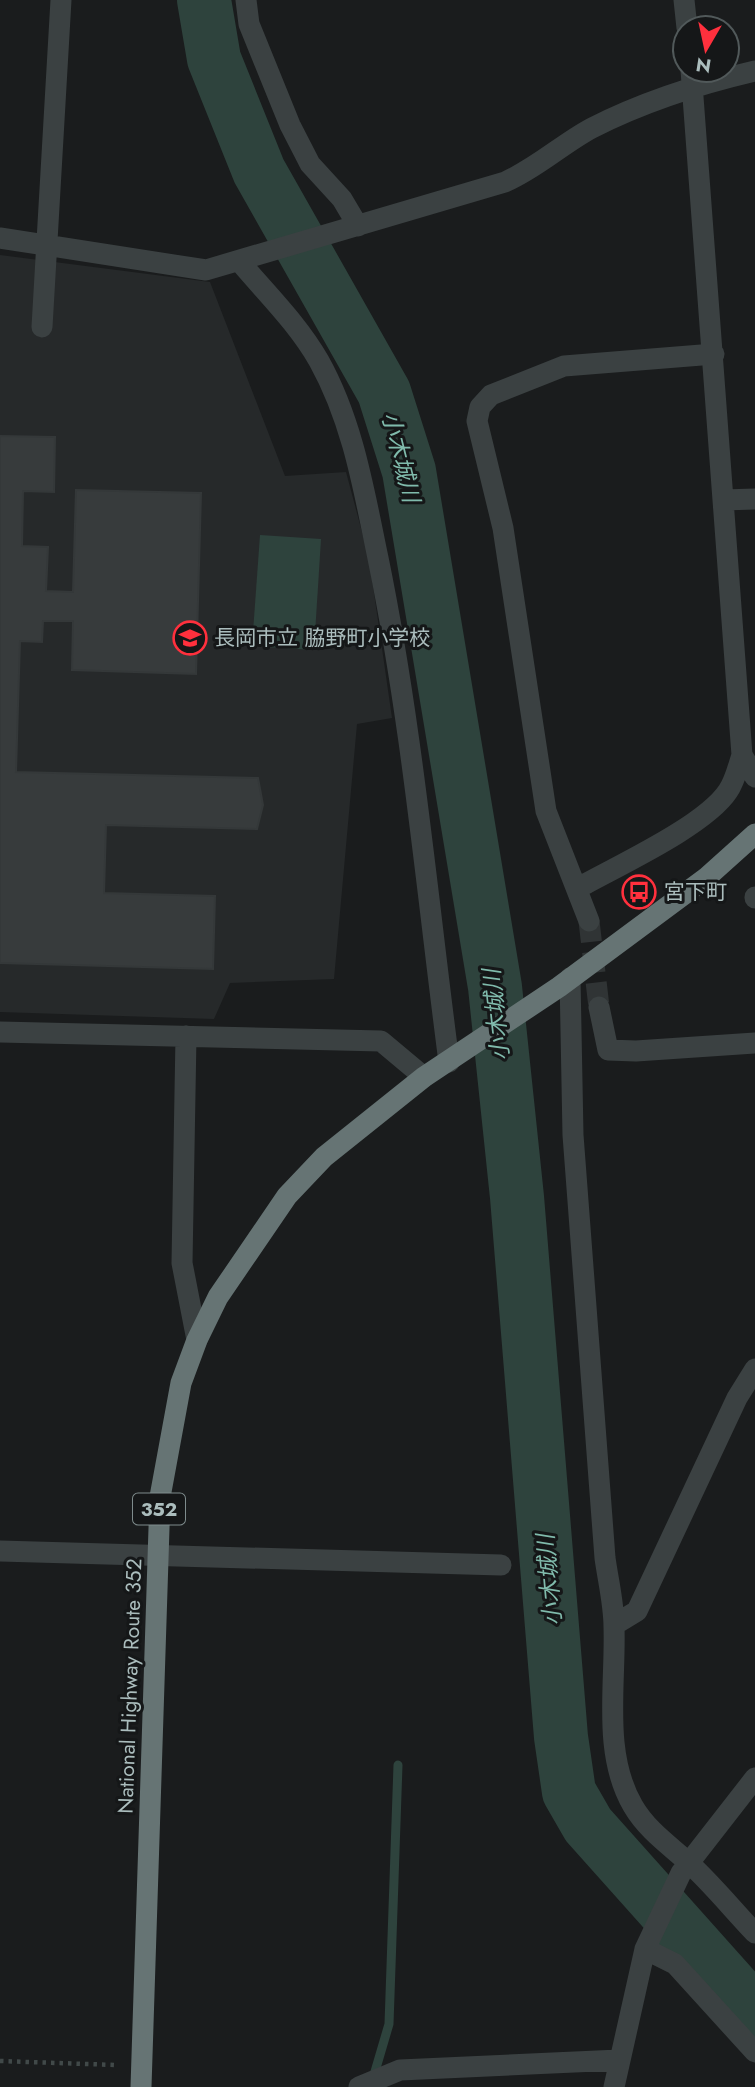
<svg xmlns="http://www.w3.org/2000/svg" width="755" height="2087" font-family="Jost,'Noto Sans JP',sans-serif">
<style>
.built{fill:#26292a}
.water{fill:#2e433d}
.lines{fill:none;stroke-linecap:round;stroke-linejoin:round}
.stream{stroke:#2e433d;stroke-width:9}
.river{stroke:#2e433d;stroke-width:54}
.building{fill:#373b3c;stroke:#343839;stroke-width:2}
.minor-tunnel{stroke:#303435;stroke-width:21;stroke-dasharray:21 10;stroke-linecap:butt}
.path{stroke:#414949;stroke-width:4.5;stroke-dasharray:3.5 5;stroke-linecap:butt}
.minor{stroke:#3b4142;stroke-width:21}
.highway{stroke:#667474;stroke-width:21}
.labels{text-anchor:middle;stroke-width:6;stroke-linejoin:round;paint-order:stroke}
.shield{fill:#151718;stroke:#7e8b8c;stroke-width:2}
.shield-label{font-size:19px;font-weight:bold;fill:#abbdbd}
.poi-label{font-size:21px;fill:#abbdbd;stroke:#151718;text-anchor:start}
.street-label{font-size:21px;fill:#abbdbd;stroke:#151718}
.water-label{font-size:23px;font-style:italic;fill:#80bbac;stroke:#151718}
</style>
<rect width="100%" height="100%" fill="#1a1c1d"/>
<path class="built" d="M0,255L210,282L285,476L346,472L369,558L392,718L357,724L334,979L230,983L214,1019L0,1012Z"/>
<path class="water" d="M260,535L321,539L314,650L252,646Z"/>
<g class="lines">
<path class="stream" d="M374,2075L389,2024L398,1765"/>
<path class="river" d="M204,0L214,59L259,171L384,392L409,471L495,987L517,1197L561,1737L569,1792L588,1825L755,2012"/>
</g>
<path class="building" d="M0,436L55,437L54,492L23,491L22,546L48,547L46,591L73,592L76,490L201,493L196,674L72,670L73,621H43L42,642L20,641L16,772L258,778L263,805L257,829L106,825L104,893L215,896L213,969L0,963Z"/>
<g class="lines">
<path class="minor-tunnel" d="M589,921L599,1007"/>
<path class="path" d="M0,2061L116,2065"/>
<path class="minor" d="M246,0L249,24L290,125L310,164L342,199L358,226
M684,0L687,28
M0,238L206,270L505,182C537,168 562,144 592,128C643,102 699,84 755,71
M240,262C267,294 298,324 319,361C353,422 364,491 378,558C412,724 427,894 449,1062
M42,327L61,0
M723,500L755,499
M742,755L755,777
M578,888C617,866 705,826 728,791C735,781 738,767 742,755L691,70
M755,897V898
M589,921L546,811L503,528L477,421L480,407L491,395L564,366L714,354
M570,978L573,1135L605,1558C608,1580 614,1604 614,1627C616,1685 602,1753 633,1806C647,1830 669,1845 689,1863C712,1884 733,1910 755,1933
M599,1007L608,1050L636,1051L755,1043
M0,1032L381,1041L424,1077
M186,1036L182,1263L197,1340
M0,1551L501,1565
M614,1625L637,1611L737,1398L755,1369
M645,1949L675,1964L755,2052
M359,2087L400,2070L619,2060
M614,2087L645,1949L681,1873L755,1778"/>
<path class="highway" d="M141,2087L160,1497L181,1383L197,1340L218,1297L287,1196L324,1157L424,1077L559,987L706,878L755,834"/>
</g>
<defs>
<symbol id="school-ring" viewBox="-11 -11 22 22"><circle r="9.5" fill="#151718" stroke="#ff303d" stroke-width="1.5"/><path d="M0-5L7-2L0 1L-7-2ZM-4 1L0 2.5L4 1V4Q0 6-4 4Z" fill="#ff303d"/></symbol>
<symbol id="bus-ring" viewBox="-11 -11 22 22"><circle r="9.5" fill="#151718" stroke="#ff303d" stroke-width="1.5"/><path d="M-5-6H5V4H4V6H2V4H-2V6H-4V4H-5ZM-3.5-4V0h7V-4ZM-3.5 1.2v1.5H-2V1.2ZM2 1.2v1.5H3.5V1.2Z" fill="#ff303d"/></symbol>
</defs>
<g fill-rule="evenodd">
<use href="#school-ring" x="171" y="619" width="38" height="38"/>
<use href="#bus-ring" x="620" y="873" width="38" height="38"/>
</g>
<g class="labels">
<rect class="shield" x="133" y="1493.5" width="52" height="31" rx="5"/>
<g class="shield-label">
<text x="159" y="1516">352</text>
</g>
<g class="poi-label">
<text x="214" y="645">長岡市立 脇野町小学校</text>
<text x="664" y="899">宮下町</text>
</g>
<g class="street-label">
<text transform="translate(130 1686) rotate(-88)" y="7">National Highway Route 352</text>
</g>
<g class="water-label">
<text transform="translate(401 457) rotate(76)" y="8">小木城川</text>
<text transform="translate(496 1015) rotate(-96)" y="8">小木城川</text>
<text transform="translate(549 1580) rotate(-95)" y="8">小木城川</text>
</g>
</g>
<g transform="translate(706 49) rotate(189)"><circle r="33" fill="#151718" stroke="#51595a" stroke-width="2"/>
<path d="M0-5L12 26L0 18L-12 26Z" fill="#ff303d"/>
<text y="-10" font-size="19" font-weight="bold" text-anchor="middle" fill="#abbdbd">N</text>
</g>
</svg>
